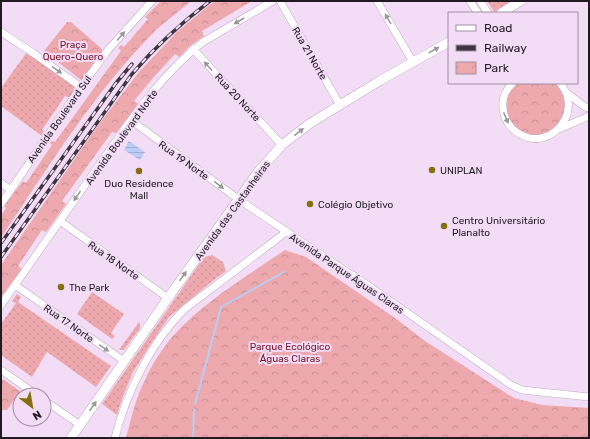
<svg xmlns="http://www.w3.org/2000/svg" width="590" height="439" font-family="Rubik,sans-serif">
<style>
.grass{fill:url(#grass-dots)}
.park{fill:url(#park-crowns)}
.pitch{fill:#eda9ad}
.water{fill:url(#water-rules)}
.lines{fill:none;stroke-linecap:round;stroke-linejoin:round}
.stream{stroke:#bbccf6;stroke-width:2}
.minor-casing{stroke:#beaac2;stroke-width:8}
.major-casing{stroke:#beaac2;stroke-width:10}
.minor{stroke:#fff;stroke-width:7}
.major{stroke:#fff;stroke-width:9}
.rail-casing{stroke:#3e3540;stroke-width:3.5}
.rail{stroke:#f3ddf6;stroke-width:2;stroke-dasharray:6;stroke-linecap:butt}
.oneway{fill:#9b989c}
.poi-dot{fill:#846f0f;stroke:#f3ddf6;stroke-width:1.5}
.labels{text-anchor:middle;stroke-width:4;stroke-linejoin:round;paint-order:stroke}
.park-label{font-size:10px;fill:#771329;stroke:#f3ddf6}
.street-label{font-size:10px;fill:#211a23;stroke:#f3ddf6}
.poi-label{font-size:10px;fill:#211a23;stroke:#f3ddf6;text-anchor:start}
</style>
<defs>
<pattern id="grass-dots" width="8" height="8" patternUnits="userSpaceOnUse"><rect width="8" height="8" fill="#eda9ad"/><path d="M2 2h.1M6 6h.1" fill="none" stroke="#cb9195" stroke-width="1.8" stroke-linecap="round"/></pattern>
<pattern id="park-crowns" width="20" height="18" patternUnits="userSpaceOnUse"><rect width="20" height="18" fill="#eda9ad"/><path d="M2 6a3 3 0 1 1 6 0M12 15a3 3 0 1 1 6 0" fill="none" stroke="#cb9195"/></pattern>
<pattern id="water-rules" width="6" height="5" patternUnits="userSpaceOnUse"><rect width="6" height="5" fill="#bbccf6"/><path d="M0 2.5h6" fill="none" stroke="#a0afd3"/></pattern>
</defs>
<rect width="100%" height="100%" fill="#f3ddf6"/>
<path class="grass" d="M487,1H513L494,12Z
M27,52L77,87L70,98L65,96L42,130L44,132L42,136L1,106V88Z
M212,255L223,262L226,271L210,283L169,317L152,342L133,372L123,396L117,415L102,404L204,257Z
M92,292L124,314L111,333L115,336L112,339L77,314Z
M17,294L21,297L18,302L111,366L96,387L47,352L32,377L1,355V324L16,303L12,301Z
M139,322L140,324V328L124,350H119Z"/>
<path class="park" d="M161,1H191C180,11 167,20 156,30C96,90 48,167 1,238V216L6,208L4,206L23,181L26,183L52,145L50,143L51,141L55,142L121,51L118,48L121,45L124,47L148,19L145,17Z
M215,1H252L202,31L204,36L191,45L179,57L175,54L153,78L134,101L138,104L116,133L112,132L62,201L66,204L46,232L42,230L18,266L22,269L1,297V265L99,124L139,72L177,32L208,6Z
M67,22H71L102,49V55L85,78L81,80L44,51Z
M515,83H556L560,86L565,95L566,115L557,128L541,137L521,134L506,119L504,100Z
M285,250L306,257L395,318L425,341L514,398L542,405L589,408V438H126C131,419 136,397 145,380C152,364 162,349 173,336C203,302 247,276 285,250Z
M1,378L20,391L7,410H3L1,413Z"/>
<path class="pitch" d="M70,37L95,56L83,70L59,50Z"/>
<path class="water" d="M129,141L145,152L140,160L124,150Z"/>
<g class="lines">
<path class="stream" d="M195,404L221,307L284,272
M193,438L194,409"/>
<defs>
<path id="minor" d="M280,1L340,105
M377,1L413,62
M470,1L478,13
M480,1L488,13
M1,32L33,53L81,87
M193,49L282,145
M513,83C504,91 501,102 504,114C506,121 510,127 515,131C546,156 586,114 560,83
M567,93L585,107L589,108
M131,120L238,199L347,272L356,277L511,385L522,390L589,397
M559,129L589,116
M1,183L11,190
M1,204L81,87L108,50L152,1
M60,221L168,298
M15,285L124,361
M1,305C33,259 65,213 97,168C128,124 160,75 203,42L273,1
M1,370L37,395
M44,400L80,425
M115,438C126,393 152,340 186,308L286,232"/>
<path id="major" d="M501,13L521,1
M71,438L168,298L258,172L282,145L309,124L340,105L381,80L449,42"/>
</defs>
<use href="#minor" class="minor-casing"/>
<use href="#major" class="major-casing"/>
<use href="#minor" class="minor"/>
<use href="#major" class="major"/>
<defs>
<path id="rail" d="M1,243L116,83L132,64
M1,257L132,74C155,47 181,23 210,1"/>
</defs>
<use href="#rail" class="rail-casing"/>
<use href="#rail" class="rail"/>
</g>
<defs><path id="oneway-solid" d="M-6-.8H1V-3.2L6.5 0L1 3.2V.8H-6Z"/></defs>
<g class="oneway">
<use href="#oneway-solid" transform="translate(388 19) rotate(-120)"/>
<use href="#oneway-solid" transform="translate(239 21) rotate(150)"/>
<use href="#oneway-solid" transform="translate(121 36) rotate(-49)"/>
<use href="#oneway-solid" transform="translate(434 50) rotate(-29)"/>
<use href="#oneway-solid" transform="translate(208 66) rotate(-133)"/>
<use href="#oneway-solid" transform="translate(57 70) rotate(35)"/>
<use href="#oneway-solid" transform="translate(506 118) rotate(67)"/>
<use href="#oneway-solid" transform="translate(299 132) rotate(-38)"/>
<use href="#oneway-solid" transform="translate(219 185) rotate(37)"/>
<use href="#oneway-solid" transform="translate(77 196) rotate(125)"/>
<use href="#oneway-solid" transform="translate(183 276) rotate(-54)"/>
<use href="#oneway-solid" transform="translate(104 348) rotate(35)"/>
<use href="#oneway-solid" transform="translate(93 406) rotate(-55)"/>
</g>
<g class="poi-dot">
<circle cx="432" cy="170" r="4"/>
<circle cx="139" cy="171" r="4"/>
<circle cx="310" cy="204" r="4"/>
<circle cx="444" cy="226" r="4"/>
<circle cx="61" cy="287" r="4"/>
</g>
<g class="labels">
<g class="park-label">
<text x="73" y="48">Praça<tspan x="73" dy="12">Quero-Quero</tspan></text>
<text x="290" y="350">Parque Ecológico<tspan x="290" dy="12">Águas Claras</tspan></text>
</g>
<g class="street-label">
<text transform="translate(310 53) rotate(60)" y="4">Rua 21 Norte</text>
<text transform="translate(238 97) rotate(47)" y="4">Rua 20 Norte</text>
<text transform="translate(59 119) rotate(-55)" y="4">Avenida Boulevard Sul</text>
<text transform="translate(121 137) rotate(-54)" y="4">Avenida Boulevard Norte</text>
<text transform="translate(184 160) rotate(36)" y="4">Rua 19 Norte</text>
<text transform="translate(232 210) rotate(-54)" y="4">Avenida das Castanheiras</text>
<text transform="translate(114 260) rotate(35)" y="4">Rua 18 Norte</text>
<text transform="translate(347 273) rotate(34)" y="4">Avenida Parque Águas Claras</text>
<text transform="translate(69 323) rotate(35)" y="4">Rua 17 Norte</text>
</g>
<g class="poi-label">
<text x="440" y="174">UNIPLAN</text>
<text x="139" y="187" text-anchor="middle">Duo Residence<tspan x="139" dy="12">Mall</tspan></text>
<text x="318" y="208">Colégio Objetivo</text>
<text x="452" y="224">Centro Universitário<tspan x="452" dy="12">Planalto</tspan></text>
<text x="69" y="291">The Park</text>
</g>
</g>
<rect width="590" height="439" fill="none" stroke="#211a23" stroke-width="4"/>
<rect x="448" y="12" width="130" height="72" fill="#f3ddf6" stroke="#9f8fa2"/>
<rect x="456" y="25" width="20" height="6" fill="#ffffff" stroke="#9f8fa2"/>
<text x="484" y="32" font-size="12" fill="#211a23">Road</text>
<rect x="456" y="45" width="20" height="6" fill="#3e3540" stroke="#9f8fa2"/>
<text x="484" y="52" font-size="12" fill="#211a23">Railway</text>
<rect x="456" y="62" width="20" height="12" fill="url(#park-crowns)" stroke="#9f8fa2"/>
<text x="484" y="72" font-size="12" fill="#211a23">Park</text>
<g transform="translate(32 407) rotate(149)"><circle r="19" fill="#f3ddf6" stroke="#9f8fa2"/>
<path d="M0-3L7 15L0 10L-7 15Z" fill="#846f0f"/>
<text y="-6" font-size="11" font-weight="bold" text-anchor="middle" fill="#211a23">N</text>
</g>
</svg>
